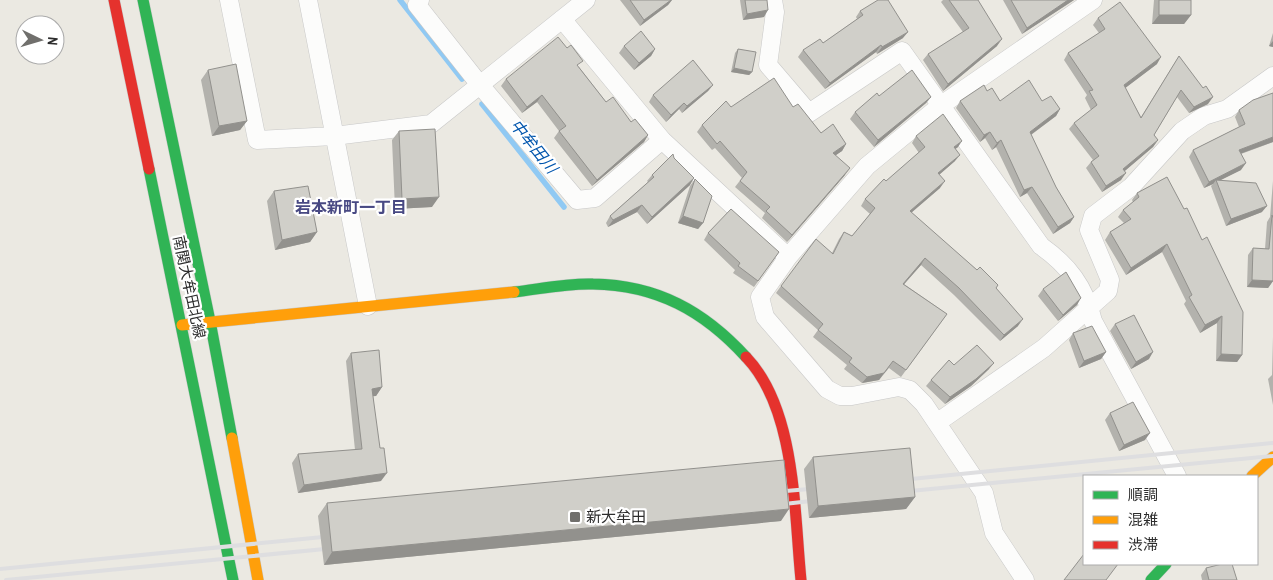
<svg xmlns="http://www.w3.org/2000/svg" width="1273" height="580" font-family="'Archivo Narrow','Noto Sans JP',sans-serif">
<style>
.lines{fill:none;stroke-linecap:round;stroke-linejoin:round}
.stream{stroke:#90c9f3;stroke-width:5.5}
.street-casing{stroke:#c8c8c8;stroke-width:19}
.fast-casing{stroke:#c8c8c8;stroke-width:12}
.slow-casing{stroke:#c8c8c8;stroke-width:12}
.jam-casing{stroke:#c8c8c8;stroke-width:12}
.street{stroke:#fcfcfb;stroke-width:18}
.fast{stroke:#30b455;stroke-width:11}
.slow{stroke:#ff9f0a;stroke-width:11}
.jam{stroke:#e5322d;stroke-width:11}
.rail{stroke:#dedee0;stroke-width:4}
.wall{fill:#b3b2ad}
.shaded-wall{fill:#92918d}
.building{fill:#d0cfc9;stroke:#92918d}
.poi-dot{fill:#706f6c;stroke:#fff;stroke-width:2}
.labels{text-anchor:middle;stroke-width:4.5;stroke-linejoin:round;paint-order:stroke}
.street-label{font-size:15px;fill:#2d2d2d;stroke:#fff}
.poi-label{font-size:15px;fill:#2d2d2d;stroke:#fff;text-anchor:start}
.water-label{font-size:16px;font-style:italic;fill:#0155ad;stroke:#fff}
.neighbourhood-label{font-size:16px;font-weight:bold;fill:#484983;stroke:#fff}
</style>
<rect width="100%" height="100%" fill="#ebe9e2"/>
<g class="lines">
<path class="stream" d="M400,0L462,79
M482,104L564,207"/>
<defs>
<path id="street" d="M229,0L257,140L334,136L431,124L586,0
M308,0L368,306
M420,0L417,5L480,85L577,200L595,198L662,140
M773,0L775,12L768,65L809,113L902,51L1041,246C1068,265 1085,287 1093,321L1177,476
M562,19L662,140L788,257
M938,422L1044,348L1108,291L1110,280L1089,230L1093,216L1131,187L1182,131L1204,116L1227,109L1273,76
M1025,580L994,533L984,493L924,404L910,390L899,387L852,396H840L827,389L765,317L760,297L788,257L867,166L940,106L1093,0"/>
<path id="fast" d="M143,0L210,321L232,438
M149,169L233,580
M514,292C540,289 567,283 593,284C657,285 704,311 746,357
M1151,580L1166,564"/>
<path id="slow" d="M182,325L514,292
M232,438L258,580
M1252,476L1273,457"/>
<path id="jam" d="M114,0L149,169
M746,357C796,409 794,511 801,580"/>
</defs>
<use href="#street" class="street-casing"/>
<use href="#fast" class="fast-casing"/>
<use href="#slow" class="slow-casing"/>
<use href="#jam" class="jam-casing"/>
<use href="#street" class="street"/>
<use href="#fast" class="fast"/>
<use href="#slow" class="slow"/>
<use href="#jam" class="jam"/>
<path class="rail" d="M901,480L1273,443
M774,492L821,488
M900,492L1273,456
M775,505L820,500
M0,569L333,536
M6,580L335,548"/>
</g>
<path class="wall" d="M620,0H672L668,5L640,26Z
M740,0H767L764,17L743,20Z
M943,0H978L997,46L943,91L923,60L928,54L963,32L941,2Z
M1003,0H1074L1022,34Z
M1154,0H1191V15L1184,24H1152Z
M860,11L903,38L877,54L876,52L825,89L798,57L803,50L823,43L857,19L856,17Z
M1098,18L1157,64L1125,88L1141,117L1179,56L1208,104L1189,113L1177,97L1154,135L1158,140L1153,147L1124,171L1121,180L1102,192L1086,168L1091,162L1093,160L1069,129L1074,123L1091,110L1085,98L1087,95L1064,60L1068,53L1099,33L1093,25Z
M1273,33V47L1269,46Z
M624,46L655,49L651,56L634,70L619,53Z
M738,49L752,72L749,75L731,72L735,53Z
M579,67L606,102L648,135L644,142L592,186L554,138L559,131L537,102L522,113L501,86L506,79Z
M208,70L247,121L240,130L212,136L201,80Z
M713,85L708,91L682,113L679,109L666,122L649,102L653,95Z
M987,91L1000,101H1042L1060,109L1056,116L1031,135L1056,187L1074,217L1070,223L1053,234L1027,193L1020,197L996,147L992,150L985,138L980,142L956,108L960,101Z
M1273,93V142L1241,154V170L1220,180L1262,212L1226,226L1211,186L1213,184L1204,188L1189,157L1193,150L1239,127L1235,117L1239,110Z
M879,96L931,97L926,103L874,147L850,119L855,112Z
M731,107H793L821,133L846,144L842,151L835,155L845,175L787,242L762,218L765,213L735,187L742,178L715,148L712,150L697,132L702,125Z
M399,131L432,207L395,209L392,140Z
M916,136L958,147L955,149V161L939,175L940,188L911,213L977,270L998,285L996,288L1018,326L1000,341L954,295L921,265L904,284L947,314L901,377L889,368L879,380L862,383L844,369L847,365L813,337L818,330L776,293L781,286L832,253L839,239L844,232L852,236L870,214L861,206L865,199L919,153L912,143Z
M674,158L690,185L647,224L637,212L608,227L606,223L610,216L648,182L647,181L652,175Z
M1167,177L1242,355L1237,362L1216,361L1217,323L1200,333L1184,304L1186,301L1162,252L1126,275L1105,240L1110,232L1124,223L1118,217L1123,210L1133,202L1132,200L1137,193Z
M695,179L703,223L698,229L678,223L690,186Z
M1273,181V281L1268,288L1247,287L1248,255L1253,248L1265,249L1267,222L1270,217Z
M274,191L317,232L310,242L275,250L267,201Z
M708,233L779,252L754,287L733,273L735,270L704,240Z
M1043,289L1077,305L1058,321L1038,296Z
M1115,324L1149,359L1131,369L1110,331Z
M1073,333L1106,352L1101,359L1079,368L1069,340Z
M1273,337V405L1268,379L1272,375Z
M351,353L382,387L376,396H373L381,481L298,493L292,463L298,454L355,450L346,361Z
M954,365L989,369L971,386L945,404L926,386L931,380Z
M1110,413L1145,440L1119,451L1105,420Z
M813,457L915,497L906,509L809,518L804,469Z
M327,503L781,521L324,565L318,516Z
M1206,568L1237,580H1202L1201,575Z"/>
<path class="shaded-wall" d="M671,0H672L668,5L640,26L644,20Z
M1068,0H1074L1022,34L1027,28Z
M768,10L764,17L743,20L747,14Z
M1159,15H1191L1184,24H1152Z
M908,32L903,38L877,54L882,47Z
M1002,39L997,46L943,91L948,84Z
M1273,41V47L1269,46Z
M881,45L876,52L825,89L830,83Z
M655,49L651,56L634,70L639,63Z
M1161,57L1157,64L1120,92L1124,85Z
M734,68L752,72L749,75L731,72Z
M713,85L708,91L682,113L687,106Z
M542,95L537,102L522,113L527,107Z
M931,97L926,103L874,147L878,140Z
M1213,97L1208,104L1189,113L1194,107Z
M684,103L679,109L666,122L671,115Z
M1060,109L1056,116L1025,139L1030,132Z
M247,121L240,130L212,136L219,126Z
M990,132L985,138L980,142L984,135Z
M648,135L644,142L592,186L597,180Z
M1273,137V142L1234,156L1239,150Z
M1001,140L996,147L992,150L997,143Z
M1158,140L1153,147L1119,176L1123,169Z
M962,141L958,147L949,154L954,147Z
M846,144L842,151L829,160L833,153Z
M960,155L955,161L933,180L938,173Z
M1246,163L1241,170L1217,182L1216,180L1213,184L1204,188L1209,182Z
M850,168L845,175L787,242L792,235Z
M1126,173L1121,180L1102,192L1106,186Z
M694,178L690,185L647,224L652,217Z
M945,181L940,188L905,218L910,211Z
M1032,187L1027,193L1020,197L1024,190Z
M439,197L432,207L395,209L402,199Z
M642,205L637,212L608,227L613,220Z
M1267,206L1262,212L1226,226L1231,219Z
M683,216L703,223L698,229L678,223Z
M1074,217L1070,223L1053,234L1058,227Z
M317,232L310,242L275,250L282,240Z
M1167,244L1162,252L1126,275L1131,268Z
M925,258L921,265L899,290L903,284Z
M1252,280L1273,281L1268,288L1247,287Z
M1081,298L1077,305L1058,321L1063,315Z
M1222,316L1217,323L1200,333L1205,325Z
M1023,319L1018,326L1000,341L1004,335Z
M1106,352L1101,359L1079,368L1084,361Z
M1153,352L1149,359L1131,369L1136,362Z
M1221,354L1242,355L1237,362L1216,361Z
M893,361L879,380L862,383L867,377Z
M994,363L989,369L971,386L945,404L950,397Z
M382,387L376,396L366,397L372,389Z
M1150,433L1145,440L1119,451L1124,445Z
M387,473L381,481L298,493L304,485Z
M915,497L906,509L809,518L818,506Z
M789,509L781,521L324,565L332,552Z"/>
<path class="building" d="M630,0H671L644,20Z
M745,0H767L768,10L747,14Z
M878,0H888L908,32L882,47L881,45L830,83L803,50L820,39L823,43L863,15L860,11Z
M949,0H978L1002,39L948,84L928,54L969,28Z
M1011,0H1068L1027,28Z
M1159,0H1191V15H1159Z
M1120,2L1161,57L1124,85L1141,118L1179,56L1203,88L1206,86L1213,97L1194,107L1181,90L1154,135L1158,140L1123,169L1126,173L1106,186L1091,162L1099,156L1074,123L1097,105L1089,91L1093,90L1068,53L1105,29L1098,18Z
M641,31L655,49L639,63L624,46Z
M558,37L567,48L571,45L583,61L577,65L606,102L613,97L631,122L635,119L648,135L597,180L559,131L566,126L542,95L527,107L506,79Z
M738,49L756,52L752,72L734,68Z
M693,60L713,85L687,106L684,103L671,115L653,95Z
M236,64L247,121L219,126L208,70Z
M912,70L931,97L878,140L855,112L877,93L879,96Z
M774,78L793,107L798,104L821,133L833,124L846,144L833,153L850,168L792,235L766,211L770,207L740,181L747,172L720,141L717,144L702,125L726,101L731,107Z
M1029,80L1042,101L1051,96L1060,109L1030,132L1056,187L1074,217L1058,227L1032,187L1024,190L1001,140L997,143L990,132L984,135L960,101L984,85L987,91L992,88L1000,101Z
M1273,93V137L1239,150L1246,163L1209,182L1193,150L1245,124L1239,110L1253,100Z
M943,114L962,141L954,147L960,155L938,173L945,181L910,211L977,270L980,267L998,285L996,288L1023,319L1004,335L959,288L925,258L903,284L947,314L906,370L893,361L884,373L867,377L849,362L852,358L818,330L823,324L781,286L816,239L833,254L844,232L852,236L875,208L865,199L884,179L886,181L925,147L916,136Z
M435,129L439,197L402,199L399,131Z
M673,154L674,158L694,178L652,217L642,205L613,220L610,216L654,177L652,175Z
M1167,177L1184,209L1187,208L1202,240L1207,237L1243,312L1242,355L1221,354L1222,316L1205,325L1189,297L1192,295L1167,244L1131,268L1110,232L1131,219L1123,210L1139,197L1137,193Z
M695,179L712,196L703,223L683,216Z
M1216,180L1256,183L1267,206L1231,219Z
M308,186L317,232L282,240L274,191Z
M731,209L779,252L758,281L738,266L740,263L708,233Z
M1272,215L1273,218V281L1252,280L1253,248L1269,249Z
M1066,272L1081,298L1063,315L1043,289Z
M1134,315L1153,352L1136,362L1115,324Z
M1092,326L1106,352L1084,361L1073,333Z
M977,345L994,363L976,379L950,397L931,380L949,360L954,365Z
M379,350L382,387L372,389L380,448H384L387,473L304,485L298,454L362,449L351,353Z
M1133,402L1150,433L1124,445L1110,413Z
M910,448L915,497L818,506L813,457Z
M784,460L789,509L332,552L327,503Z
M1084,554V564H1118L1106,580H1064Z
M1222,564H1232L1237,580H1209L1206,568Z"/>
<rect class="poi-dot" x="569" y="511" width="12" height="12" rx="2.5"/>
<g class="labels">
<g class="street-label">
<text transform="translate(189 287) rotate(78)" y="5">南関大牟田北線</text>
</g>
<g class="poi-label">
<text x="586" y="522">新大牟田</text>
</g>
<g class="water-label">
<text transform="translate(534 146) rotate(51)" y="6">中牟田川</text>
</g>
<g class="neighbourhood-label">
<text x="351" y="213">岩本新町一丁目</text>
</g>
</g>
<rect x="1083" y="475" width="175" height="90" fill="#ffffff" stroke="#ababab"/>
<rect x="1093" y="491" width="25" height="8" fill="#30b455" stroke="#ababab"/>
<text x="1128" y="500" font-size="15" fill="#2d2d2d">順調</text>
<rect x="1093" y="516" width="25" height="8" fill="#ff9f0a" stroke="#ababab"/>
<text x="1128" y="525" font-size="15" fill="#2d2d2d">混雑</text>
<rect x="1093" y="541" width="25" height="8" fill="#e5322d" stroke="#ababab"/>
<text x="1128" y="550" font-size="15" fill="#2d2d2d">渋滞</text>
<g transform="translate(40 40) rotate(95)"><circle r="24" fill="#ffffff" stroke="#ababab"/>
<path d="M0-4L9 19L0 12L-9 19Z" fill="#706f6c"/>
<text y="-8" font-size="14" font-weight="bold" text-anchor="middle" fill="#2d2d2d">N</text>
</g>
</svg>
